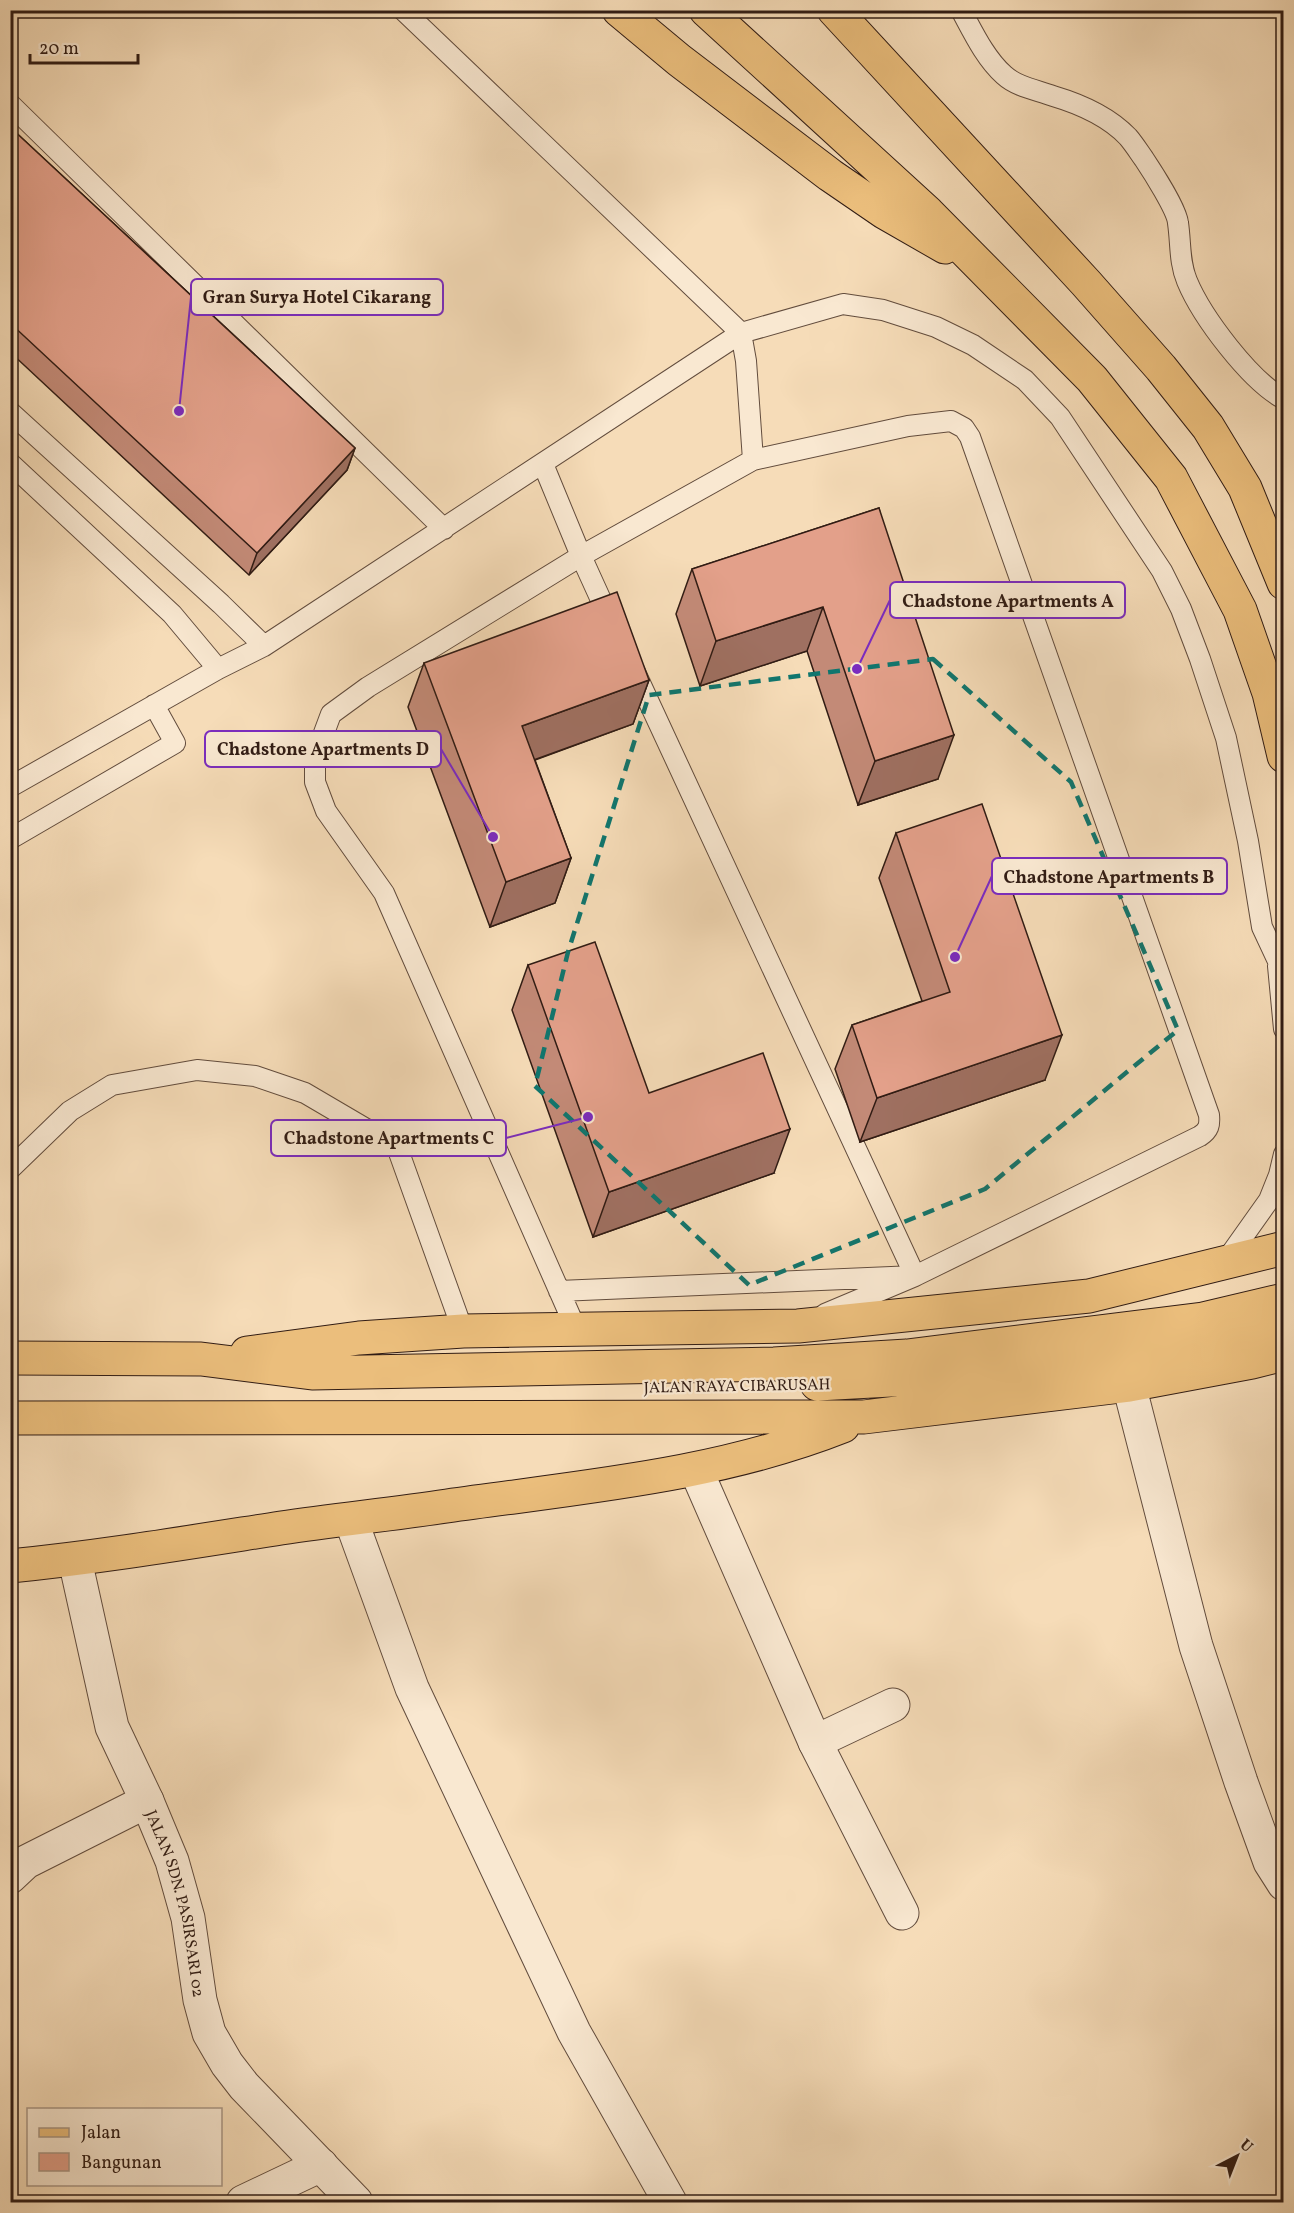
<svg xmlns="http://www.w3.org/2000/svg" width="1294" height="2213" font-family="Vollkorn,serif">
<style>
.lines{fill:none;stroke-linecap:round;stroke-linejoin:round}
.lane-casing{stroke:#624c3d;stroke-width:22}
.street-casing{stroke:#624c3d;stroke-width:35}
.primary-casing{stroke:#311c14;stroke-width:35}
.highway-casing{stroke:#311c14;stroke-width:35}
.lane{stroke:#f9e8d1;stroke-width:20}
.street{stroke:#f9e8d1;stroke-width:33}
.primary{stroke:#ebbe7c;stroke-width:33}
.highway{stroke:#ebbe7c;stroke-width:33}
.wall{fill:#c38a77;stroke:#311c14;stroke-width:1.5}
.shaded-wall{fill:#9f7061;stroke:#311c14;stroke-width:1.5}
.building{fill:#e3a08a;stroke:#311c14;stroke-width:1.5}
.marked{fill:none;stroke:#0f766e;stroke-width:4.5;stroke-dasharray:12 8;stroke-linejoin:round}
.labels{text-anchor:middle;stroke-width:4.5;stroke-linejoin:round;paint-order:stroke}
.street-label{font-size:16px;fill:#311c14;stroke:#f9e8d1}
.leader{fill:none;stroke:#7b2cbf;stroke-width:2}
.callout-dot{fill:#7b2cbf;stroke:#f9e8d1;stroke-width:2}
.callout{fill:#f9e8d1;stroke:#7b2cbf;stroke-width:2}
.callout-label{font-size:18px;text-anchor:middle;font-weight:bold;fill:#311c14}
</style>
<rect width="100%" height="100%" fill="#f6dcb8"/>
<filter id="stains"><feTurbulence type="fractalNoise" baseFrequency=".00333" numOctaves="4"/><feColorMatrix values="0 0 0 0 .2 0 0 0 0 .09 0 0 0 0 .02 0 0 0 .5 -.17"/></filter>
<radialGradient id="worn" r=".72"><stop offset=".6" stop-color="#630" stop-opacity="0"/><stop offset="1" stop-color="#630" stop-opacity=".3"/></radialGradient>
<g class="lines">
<defs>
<path id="lane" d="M403,10L741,333L746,361L753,460
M961,10C973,32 985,58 1004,75C1017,87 1037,90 1053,96C1080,104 1109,117 1128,137C1134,144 1139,152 1144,159C1152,171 1177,210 1178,223C1181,243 1179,262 1187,281C1202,317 1250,381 1284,399
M10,104L444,529
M10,412L221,604L264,646
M10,463L172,614L218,669
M543,464L581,556L611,622
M10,787L218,669L264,646L741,333L843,304L883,310L936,327L973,345L1025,380L1060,417L1162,571L1181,609L1200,659L1226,738L1248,841L1262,927L1284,974
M10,839L175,743L154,705
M1278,966L1284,1029
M10,1169L70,1111L112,1085L197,1070L255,1076L305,1093L397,1147L463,1331
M1225,1262L1269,1200L1279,1175L1284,1154
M559,1291L915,1276L634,670
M576,1329L384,893L326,811L315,782V757L331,714L368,687L581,556L753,460L908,426L951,421L964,428L970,437L1209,1115C1210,1125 1209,1130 1200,1136L915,1276L825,1314"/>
<g id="street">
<path d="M1129,1385L1196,1646L1241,1782L1270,1862L1284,1884"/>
<path d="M696,1470L815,1742L902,1913"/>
<path d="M351,1520L412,1688L574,2032L670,2202"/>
<path id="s1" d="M75,1560L112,1727L147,1801L172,1861L188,1918L200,2000L209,2033L227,2064L244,2086L356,2202"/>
<path d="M815,1742L893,1705"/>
<path d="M10,1877L26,1862L147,1801"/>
<path d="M243,2202L321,2165"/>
</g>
<path id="primary" d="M247,1353L359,1338L463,1331L798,1326L1089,1296L1284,1248
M10,1358L201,1359L312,1373L774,1364L907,1356L1203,1319L1284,1300
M817,1384L982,1375L1183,1348L1284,1325
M10,1418L864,1417L1129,1385L1252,1362L1284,1354
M10,1566C101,1557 191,1542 281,1528C336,1520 392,1514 447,1506C580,1487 717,1476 843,1426"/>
<path id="highway" d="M619,10L679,60L830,175L884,212L945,247
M706,10L928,213L1092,379L1171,478L1240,610L1269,693L1284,756
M834,10L1086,283L1161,368L1208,427L1245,488L1284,583"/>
</defs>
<use href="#lane" class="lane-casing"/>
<use href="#street" class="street-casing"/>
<use href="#primary" class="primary-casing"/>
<use href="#highway" class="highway-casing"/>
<use href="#lane" class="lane"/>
<use href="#street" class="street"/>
<use href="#primary" class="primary"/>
<use href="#highway" class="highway"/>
</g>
<path class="wall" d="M10,127L355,448L347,470L249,575L10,352Z
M879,508L938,779L858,805L807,651L700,686L676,614L692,569Z
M424,663L649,680L633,724L535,760L571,858L555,903L490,927L408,707Z
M896,833L1045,1080L860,1142L835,1069L852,1025L922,1001L879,878Z
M528,965L649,1093L774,1173L593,1237L512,1010Z"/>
<path class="shaded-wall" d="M355,448L347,470L249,575L257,553Z
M823,607L807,651L700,686L716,641Z
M649,680L633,724L506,770L522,726Z
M954,735L938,779L858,805L875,761Z
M571,858L555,903L490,927L506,882Z
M1062,1035L1045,1080L860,1142L877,1098Z
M790,1129L774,1173L593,1237L609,1192Z"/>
<path class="building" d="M10,127L355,448L257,553L10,323Z
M879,508L954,735L875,761L823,607L716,641L692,569Z
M617,592L649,680L522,726L571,858L506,882L424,663Z
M982,804L1062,1035L877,1098L852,1025L950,992L896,833Z
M595,942L649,1093L763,1053L790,1129L609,1192L528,965Z"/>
<path class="marked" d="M933,659L1071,782L1178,1030L985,1189L749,1285L535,1086L568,952L649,695Z"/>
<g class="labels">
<g class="street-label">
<text transform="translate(737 1385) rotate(-1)" y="6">JALAN RAYA CIBARUSAH</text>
<text dy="6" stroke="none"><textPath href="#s1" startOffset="360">JALAN SDN. PASIRSARI 02</textPath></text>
</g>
</g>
<path class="leader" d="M179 411L191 297M857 669L890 600M493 837L441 749M955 957L992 876M588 1117L506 1138"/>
<g class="callout-dot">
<circle cx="179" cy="411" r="6"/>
<circle cx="857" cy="669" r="6"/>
<circle cx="493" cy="837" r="6"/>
<circle cx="955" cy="957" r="6"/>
<circle cx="588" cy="1117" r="6"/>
</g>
<g class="callout">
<rect x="191" y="279" width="252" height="36" rx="6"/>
<rect x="890" y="582" width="235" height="36" rx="6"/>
<rect x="205" y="731" width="236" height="36" rx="6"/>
<rect x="992" y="858" width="235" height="36" rx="6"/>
<rect x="271" y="1120" width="235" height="36" rx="6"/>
</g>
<g class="callout-label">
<text x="317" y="303">Gran Surya Hotel Cikarang</text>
<text x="1008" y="607">Chadstone Apartments A</text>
<text x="323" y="755">Chadstone Apartments D</text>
<text x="1109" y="883">Chadstone Apartments B</text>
<text x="389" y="1144">Chadstone Apartments C</text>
</g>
<rect width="1294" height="2213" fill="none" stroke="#f6dcb8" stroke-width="36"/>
<rect x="12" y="12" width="1270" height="2189" fill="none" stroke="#311c14" stroke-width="3"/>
<rect x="18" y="18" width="1258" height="2177" fill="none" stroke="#311c14" stroke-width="1.5"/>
<rect x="27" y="2108" width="195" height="78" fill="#f9e8d1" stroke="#a99685" stroke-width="1.5"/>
<rect x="39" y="2128" width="30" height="9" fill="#ebbe7c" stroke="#a99685" stroke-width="1.5"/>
<text x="81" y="2138" font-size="18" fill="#311c14">Jalan</text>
<rect x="39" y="2153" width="30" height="18" fill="#e3a08a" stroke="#a99685" stroke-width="1.5"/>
<text x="81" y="2168" font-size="18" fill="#311c14">Bangunan</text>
<g transform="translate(1237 2156) rotate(42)" stroke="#f9e8d1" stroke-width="4.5" paint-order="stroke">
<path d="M0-4.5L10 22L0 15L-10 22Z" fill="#311c14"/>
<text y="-9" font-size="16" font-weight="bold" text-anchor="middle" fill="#311c14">U</text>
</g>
<path d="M30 54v9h108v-9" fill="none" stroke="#311c14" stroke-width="3"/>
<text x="39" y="54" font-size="18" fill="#311c14" stroke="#f9e8d1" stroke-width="4.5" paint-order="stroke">20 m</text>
<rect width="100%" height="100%" filter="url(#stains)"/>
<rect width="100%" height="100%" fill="url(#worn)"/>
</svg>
